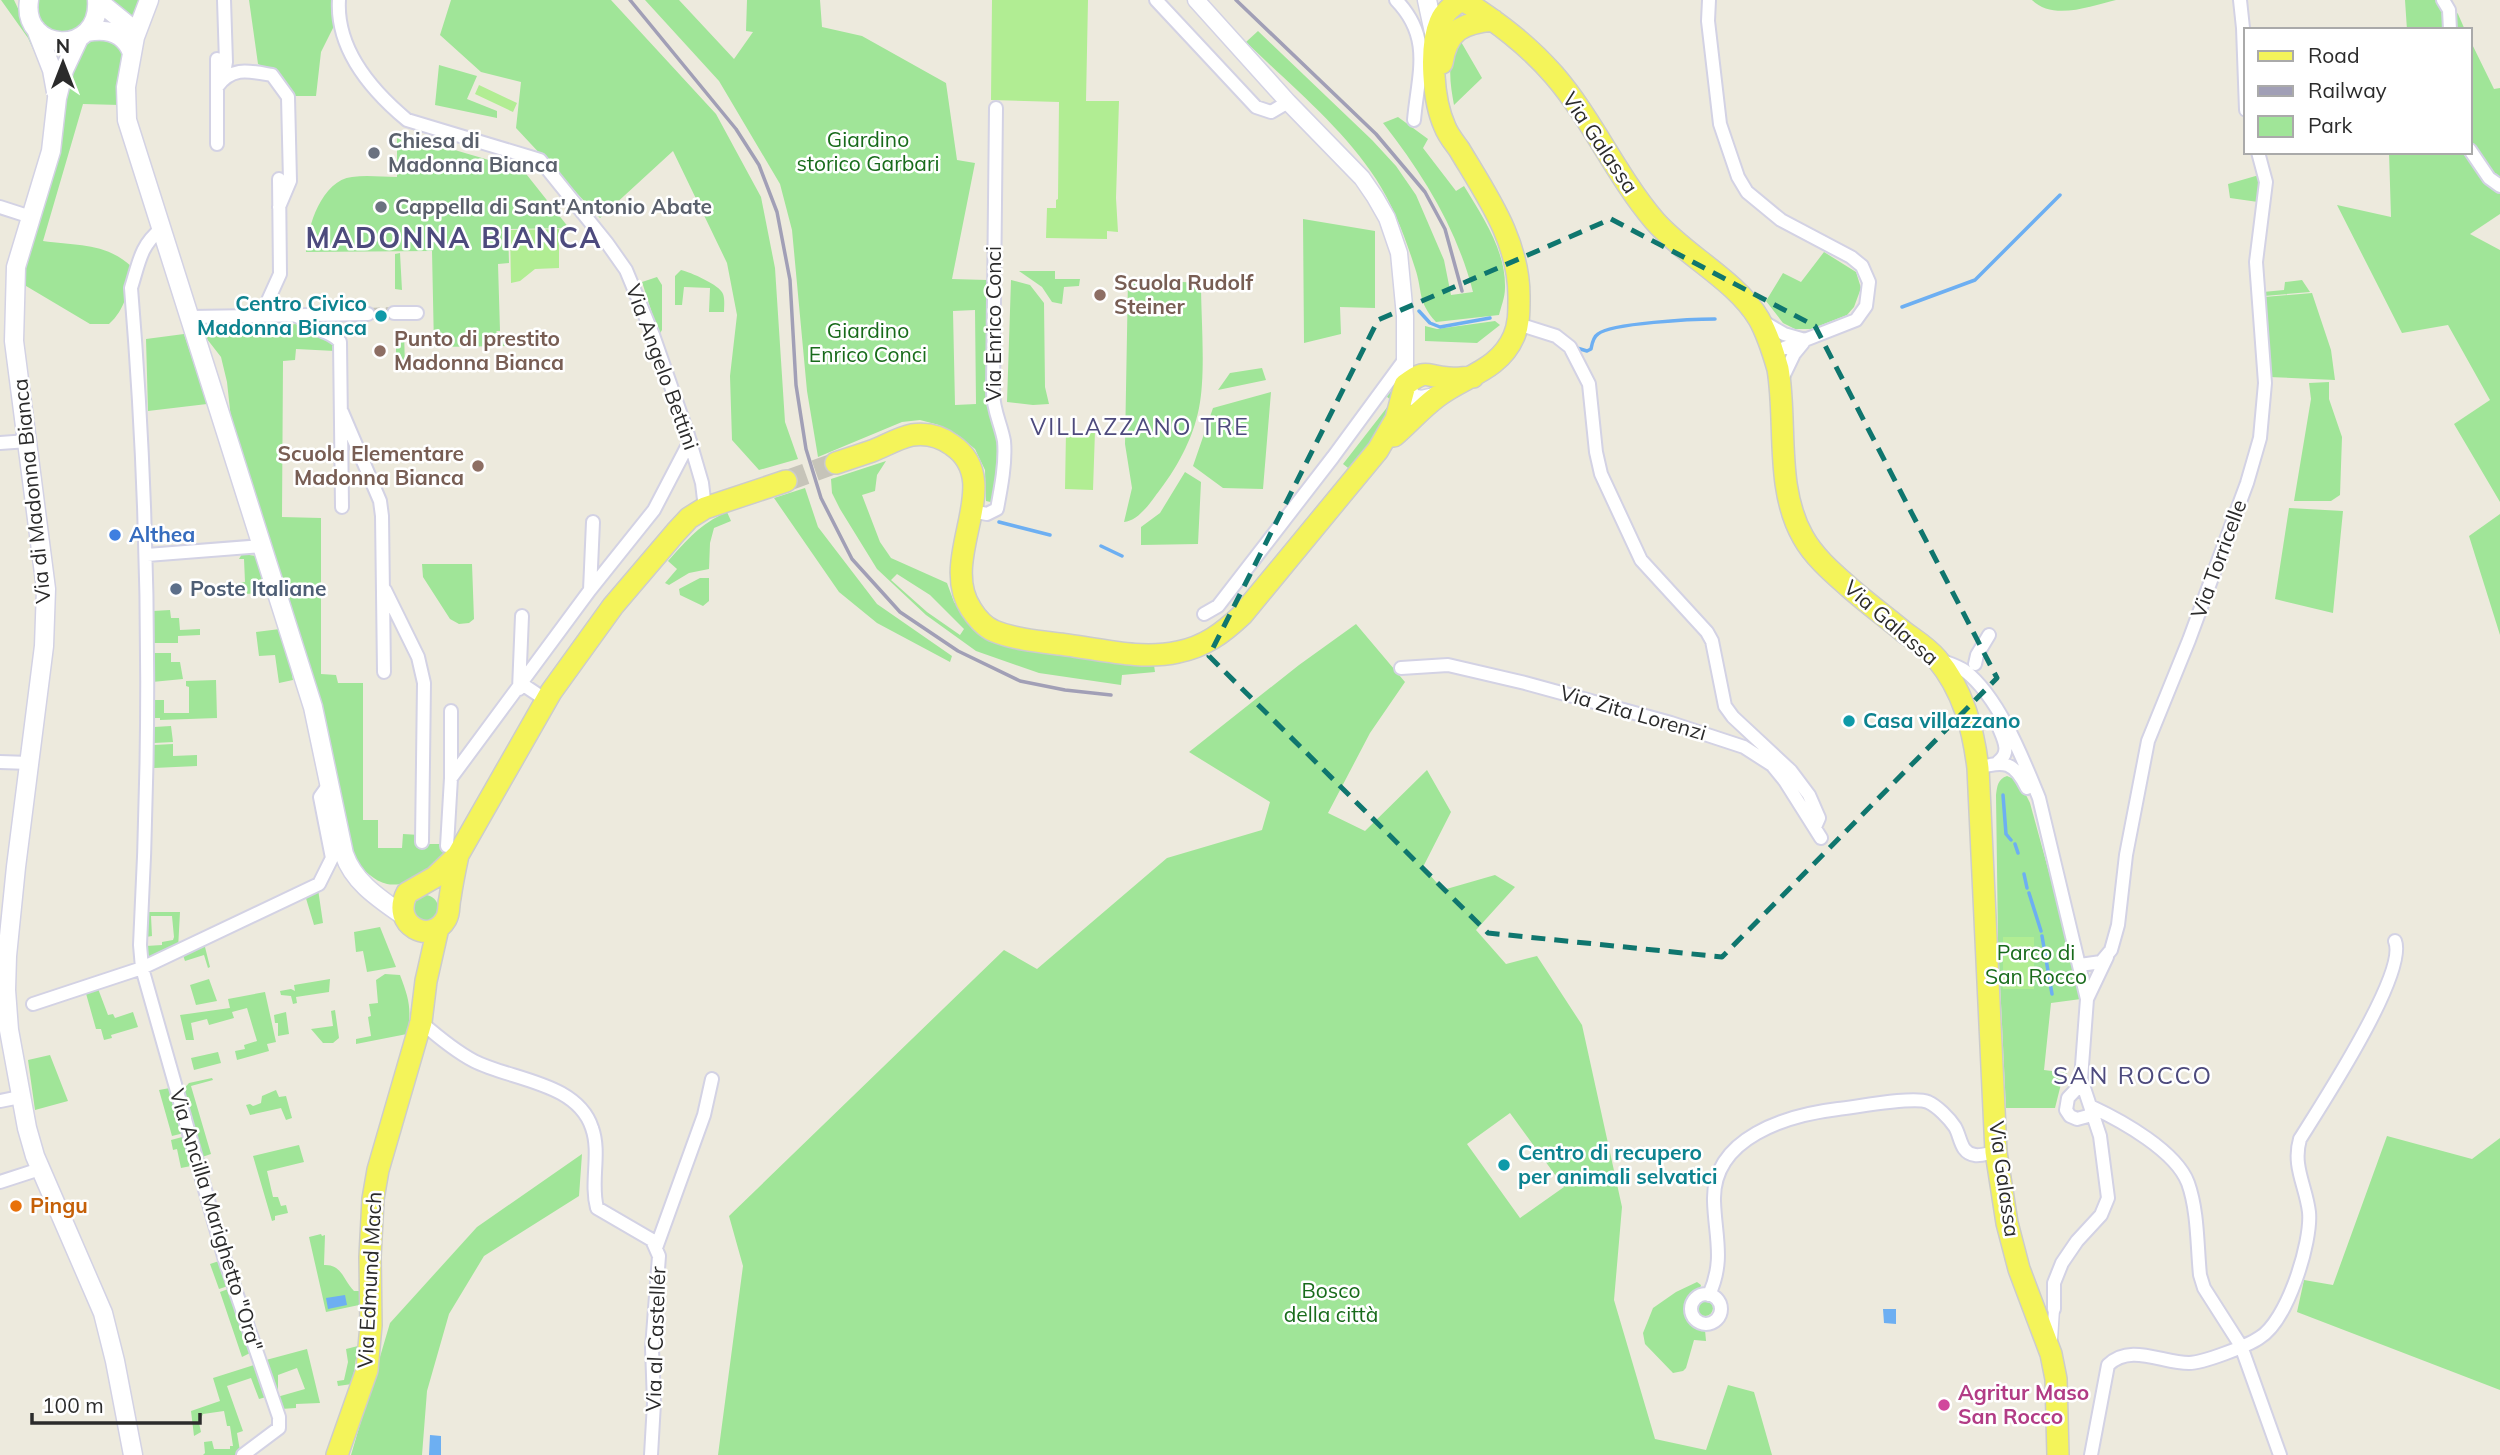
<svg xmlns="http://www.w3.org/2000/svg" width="2500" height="1455" font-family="Mulish,sans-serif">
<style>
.green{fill:#a0e598;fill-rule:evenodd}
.pitch{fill:#b1ed93}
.water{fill:#6daff2}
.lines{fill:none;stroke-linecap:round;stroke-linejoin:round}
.stream{stroke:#6daff2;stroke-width:3.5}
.minor-tunnel{stroke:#c6c4b9;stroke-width:12;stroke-dasharray:12 6;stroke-linecap:butt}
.primary-tunnel{stroke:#c6c4b9;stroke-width:21;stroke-dasharray:21 10;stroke-linecap:butt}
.pedestrian-casing{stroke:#d3d2e4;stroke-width:13}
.minor-casing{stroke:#d3d2e4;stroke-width:16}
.tertiary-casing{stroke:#d3d2e4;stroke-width:19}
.secondary-casing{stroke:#d3d2e4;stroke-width:21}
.primary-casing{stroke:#ccc;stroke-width:24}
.pedestrian{stroke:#fff;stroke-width:10}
.minor{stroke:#fff;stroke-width:12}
.tertiary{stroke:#fff;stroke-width:16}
.secondary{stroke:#fff;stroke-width:18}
.primary{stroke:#f4f45a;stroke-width:21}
.rail{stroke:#a19fb6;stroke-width:3.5}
.marked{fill:none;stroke:#0f766e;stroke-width:5;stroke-dasharray:14 9;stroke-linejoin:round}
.worship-dot{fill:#6b7280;stroke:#fff;stroke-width:2.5}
.education-dot{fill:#8d6e63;stroke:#fff;stroke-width:2.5}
.culture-dot{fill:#0f9aa8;stroke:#fff;stroke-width:2.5}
.shop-dot{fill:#3f7fe0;stroke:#fff;stroke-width:2.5}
.service-dot{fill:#5c6f8a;stroke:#fff;stroke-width:2.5}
.food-dot{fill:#e8710a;stroke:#fff;stroke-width:2.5}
.hotel-dot{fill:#d1479c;stroke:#fff;stroke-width:2.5}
.labels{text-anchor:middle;stroke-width:5;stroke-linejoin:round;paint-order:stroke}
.park-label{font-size:21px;fill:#186b1b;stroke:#fff}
.worship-label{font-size:21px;font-weight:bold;fill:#5b616d;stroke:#fff;text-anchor:start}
.street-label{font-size:21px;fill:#2b2b2b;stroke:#fff}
.education-label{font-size:21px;font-weight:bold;fill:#785e54;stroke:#fff;text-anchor:start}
.culture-label{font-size:21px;font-weight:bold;fill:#0d838f;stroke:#fff;text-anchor:start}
.shop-label{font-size:21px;font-weight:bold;fill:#366cbe;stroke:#fff;text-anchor:start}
.service-label{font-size:21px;font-weight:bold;fill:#4e5e75;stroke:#fff;text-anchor:start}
.food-label{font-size:21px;font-weight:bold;fill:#c56008;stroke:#fff;text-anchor:start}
.hotel-label{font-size:21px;font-weight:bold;fill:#b23c85;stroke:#fff;text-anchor:start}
.neighbourhood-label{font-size:23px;letter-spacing:2px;fill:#4d4a7d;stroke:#fff}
.quarter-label{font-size:24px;letter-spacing:2px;fill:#4d4a7d;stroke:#fff}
.district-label{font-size:28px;font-weight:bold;letter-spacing:2px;fill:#4d4a7d;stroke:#fff}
</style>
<rect width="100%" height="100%" fill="#edeadd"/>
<path class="green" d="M1,0H14L46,68L42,69L28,38Z
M36,0H90C90,45 35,45 36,0Z
M106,0H145L138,28Z
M249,0H335L339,16L321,52L316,96H292L272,71L258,64Z
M451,0H611L716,114L761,197L775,268L785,422L798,459L759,470L732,440L730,376L737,315L727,263L673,151L600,218L516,128L521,82L481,72L440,35Z
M645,0H679L734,59L753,32L746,31L747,0H820L822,27L862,36L946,83L957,160L975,163L952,279L987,280L989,407L999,438L995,503L986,501L985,470L975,449L958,435L939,425L920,420L902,422L818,457L807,391L792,230L780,184L719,81ZM975,310L976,404L955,405L953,311Z
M2032,0H2116C2091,6 2053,21 2032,0Z
M2405,0H2446L2458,14L2465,30H2407Z
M1258,31L1372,140L1396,166L1416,195L1444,260L1451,295L1473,292C1457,229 1423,174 1383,123L1398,117L1428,139L1423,148L1456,191L1464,186C1483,217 1506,251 1505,288C1505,297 1501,307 1499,315L1436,322C1417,301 1423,292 1415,268C1405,237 1394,207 1376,179C1342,127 1290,85 1246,42Z
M102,34L125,48L120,105L83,104L43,241C77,246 105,242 132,267C130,288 125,310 109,324H90L21,283L59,153L67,84L83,46L89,40Z
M1460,40L1482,78L1454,105C1450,83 1446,59 1460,40Z
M2470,40L2494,89L2500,88V214L2470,234L2500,250V502L2454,424L2490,400L2448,325L2402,333L2337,205L2391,217L2389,152H2470Z
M439,65L477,76L467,99L497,111V118L435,105Z
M397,133L523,170L569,228L508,229L509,263L498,264L500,331H496L505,339L508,346L434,347L432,251L306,252C307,227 322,180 352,177C367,175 382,177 397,177Z
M2259,175L2258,202L2230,198L2228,184Z
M1303,219L1375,231V308L1340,307L1341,334L1304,343Z
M1824,252L1856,272L1861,288L1854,307L1847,315L1811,329H1795L1783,323L1766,301L1783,273L1801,282Z
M400,253L402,290L395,289V254Z
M681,270C690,272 720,285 723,294C725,299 724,307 724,312H709L710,288L684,287L682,305H675V276Z
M1019,271H1055V279H1080L1079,286L1064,287L1062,304L1052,302L1042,287Z
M657,277L662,285V330L659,335L642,282Z
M1128,279L1201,283C1201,319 1206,373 1199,408C1193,439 1176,470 1156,495C1149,505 1137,521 1124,522L1132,488L1125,444Z
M1011,280L1030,285L1044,303L1045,387L1049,404L1033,405L1007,402Z
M2302,280L2310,292L2264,296L2263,292L2284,290L2285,282Z
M2312,293L2331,350L2335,380L2269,377L2264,297Z
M1495,321L1500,325L1477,343L1425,341V326L1437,329Z
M297,324L299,329L335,344V351L296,349L295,360L283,361L282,517L321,518V674L336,675L338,683H363V820H378V848H402L403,834L420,835L421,844H443C449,869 408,888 387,884C374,881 364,870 355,861L290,603L232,428L227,382L221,357L207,339L205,329Z
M396,329H404L405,370H396Z
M184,334L207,404L148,411L146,339Z
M1262,368L1266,380L1218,390L1230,373Z
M2329,382V399L2342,437L2340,495L2331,501H2294L2311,399L2309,383Z
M1392,387H1395C1391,411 1381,437 1363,454L1365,455L1352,471L1343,464L1392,401L1386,396Z
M1271,392L1263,489L1223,488L1193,466L1213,408Z
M886,461L877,475L875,491L862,495L880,542L891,558L947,583L954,602L976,631L1154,665L1155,672L1122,675L1121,685L1039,673L976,651L926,615L877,569L840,509L832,493L831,479ZM897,574L930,595L964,629L960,635L927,612L891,580Z
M1185,472L1201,482L1198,544L1141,545V527L1160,513Z
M805,488L818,527L877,604L952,656L950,662L877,623L839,592L774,498Z
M2289,508L2343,511L2333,613L2275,599Z
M727,512L731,521L714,528L710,543L709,569L689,573L669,585L665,583L677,569L668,561C688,539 700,524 727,512Z
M2500,514V635L2469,536Z
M242,554L256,556L269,593L219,595V586L245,582L244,559H239Z
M422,564H472L474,619L469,623L459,624L450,619L423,577Z
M700,578H709V601L703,606L680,595L679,589Z
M170,610L171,618H179L180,630L200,629V635L178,636V643H152L151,613L153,611Z
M1356,624L1405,682L1370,733L1328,813L1365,831L1427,770L1451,812L1423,867L1443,890L1495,875L1515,887L1476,930L1506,964L1537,956L1582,1025L1622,1207L1614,1300L1655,1439L1706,1450L1728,1385L1754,1392L1772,1455H718L743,1266L729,1216L1004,950L1037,969L1167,858L1262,830L1270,802L1189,752L1299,665ZM1510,1113L1564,1187L1520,1218L1467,1144Z
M280,629L295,673L292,675L293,680L279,683L275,655L259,656L256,632Z
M152,653H171V662H180L183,679L152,682Z
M216,680L217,718L160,720V718H153V700H164V713H189V687L186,686V681Z
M171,726L173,742L154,743V727Z
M173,744V756L197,755V766L154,768V745Z
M2007,776L2019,781L2030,803L2074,964L2081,999L2051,1003L2044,1070L2067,1073L2062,1080L2055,1108H2006L1998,940L1996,795C1997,786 1998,779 2007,776Z
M318,889L323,923L314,925L305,895Z
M412 908a13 13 0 1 1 26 0a13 13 0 1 1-26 0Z
M147,912H180L178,949L148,962L146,946L162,945V942L173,940L174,937L172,916H151L152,936L146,937Z
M380,927L396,967L367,972L363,951L356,952L354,932Z
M204,943L210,967L208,968L204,955L185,961L183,955L187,951Z
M385,974L400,975C409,999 412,1009 407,1034L356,1044V1039L371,1036L368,1017L371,1016L369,1004L378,1003L376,980Z
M209,979L217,1001L196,1005L190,985Z
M330,979L329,992L296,997L297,1003L293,1004L291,996L281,995L280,991L291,989L295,991L294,985Z
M97,986L108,1015L113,1014L115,1018L133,1012L138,1027L111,1035L112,1038L104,1040L101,1029H96L85,990Z
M265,992L276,1042L267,1044L269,1051L237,1060L235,1051L245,1049L244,1045L257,1041L247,1008L232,1012L234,1018L209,1025L207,1019L191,1023L194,1040H186L180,1015L230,1008L228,999Z
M335,1010L339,1038L333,1043H323L311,1029L333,1026L331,1011Z
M286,1012L289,1034L278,1036V1023H275L274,1015Z
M218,1052L221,1063L194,1070L191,1058Z
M50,1055L68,1101L35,1110L28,1060Z
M212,1078L213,1080L191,1086L211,1154L202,1157L199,1154L181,1092L189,1083Z
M170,1088L184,1133L172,1136L159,1090Z
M276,1090L279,1097L286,1096L292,1118L286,1120L281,1108L250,1115L246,1105L250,1104L253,1106L261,1103L262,1096Z
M186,1136L196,1165L181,1168L177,1149L173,1150L171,1140Z
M2387,1136L2472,1159L2500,1138V1390L2297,1312L2304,1280L2333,1285Z
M299,1145L304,1162L267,1171L273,1197H278L281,1206L286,1205L288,1213L275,1216V1220L272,1221L253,1156Z
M582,1154L579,1196L484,1256L449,1314L427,1391L422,1455H351L390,1323L477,1227Z
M321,1234L322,1236L325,1235L324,1265C342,1264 343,1280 354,1291H359V1305L326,1312L309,1237Z
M219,1261L228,1286L219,1289L210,1264Z
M1697,1282L1701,1285L1700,1289L1686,1299L1685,1318L1691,1325L1705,1330L1706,1341L1694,1340L1686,1368L1683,1371L1673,1373L1645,1344L1643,1333L1653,1308L1676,1292Z
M228,1289L250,1353L242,1357L220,1292Z
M1697 1308a8 8 0 1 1 16 0a8 8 0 1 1-16 0Z
M358,1346L352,1384L338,1386L337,1381L344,1380L348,1362L346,1349Z
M307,1349L320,1403L296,1404V1408L281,1409L277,1397L305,1389L297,1368L278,1375V1390L275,1392L266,1360Z
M254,1365L266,1397L259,1399L251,1378L227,1386L243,1431L237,1433L240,1451L236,1455H203L205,1453L204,1442L212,1441L214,1449H230V1446H233L230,1426H227L224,1411L203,1414L199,1423L201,1432L194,1436L191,1411L220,1401L213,1378Z"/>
<path class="pitch" d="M992,0H1088L1086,101H1119L1116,198L1118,232L1107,231V239L1046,238L1047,208H1056V200L1058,199L1059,102L991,100Z
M479,85L517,103L513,112L475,94Z
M559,229V268L535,269L520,281L511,283L510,230Z
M1066,431H1095L1093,490L1065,489Z
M2003,937H2034V989H2003Z"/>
<path class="water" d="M345,1295L347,1305L328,1309L326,1298Z
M1883,1309H1896V1324L1884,1323Z
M430,1435L441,1436V1455H429Z"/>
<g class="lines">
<path class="stream" d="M1902,307L1975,280L2060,195
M1419,311L1430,323L1440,327L1490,318
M1577,348L1587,351L1591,349C1592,344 1593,337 1598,334C1611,323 1695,319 1715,319
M999,522L1050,535
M1101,546L1122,556
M2003,795L2006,834L2011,840
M2015,844L2018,853
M2024,874L2027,888
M2029,893L2041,931
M2042,936L2052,994"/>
<path class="minor-tunnel" d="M368,314L394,313"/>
<path class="primary-tunnel" d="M786,481L836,463"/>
<defs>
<path id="pedestrian" d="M2052,1340L2054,1309"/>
<path id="minor" d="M339,0C336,49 371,90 407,120L540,160L607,243L626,270L653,335L688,435L702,483L705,508
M1156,0L1256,107L1271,112L1288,102
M1396,0C1433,38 1418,74 1414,120
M1709,0L1708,21L1720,124L1738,177L1747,192L1781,220L1851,257L1862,266L1869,282L1866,306L1856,320L1774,352
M2240,0L2243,28L2246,110
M2443,0L2449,10L2450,30
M217,59V144
M223,79L226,62L224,0
M217,87C232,66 249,71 272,75L288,97L290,181L279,207
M2470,150L2489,178L2500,186
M0,207L31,217
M161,229C140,246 139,263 131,288C149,506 152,726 140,945L142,968L225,1260L279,1417V1428L243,1455
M394,313H417
M294,315C303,318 307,322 315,327C324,333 333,333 340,342L342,507
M261,316L280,274L279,179
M190,317L368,314
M1762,321L1784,334L1805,340
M1518,324L1556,336L1570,347L1589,384L1596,452L1601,474L1641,560L1707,632L1712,641L1725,706L1733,717L1791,771L1809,795L1819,818L1815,827
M1782,379L1794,354L1803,343
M342,412L380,501L382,516L384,672
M0,443L28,441
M971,511L987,514L997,509C1001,488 1006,462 1004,441C1001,424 993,410 993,392L996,108
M147,555L261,546
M385,590L418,657L424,683L422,842
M590,590L593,522
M1204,614L1218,606L1333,457L1405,359
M1940,660C1948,663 1958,666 1965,671C1999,697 2023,759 2039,798L2087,999L2081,1079L2100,1136L2108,1198L2101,1215L2077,1241L2062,1263L2054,1283V1309
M1975,664L1977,655L1989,635
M1401,668L1448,665L1525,683L1671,723L1744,747L1772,765L1785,781L1821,838
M522,684L546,700
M519,689L522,616
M0,762L30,763
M1998,762C2011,753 2004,740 1999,728
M1978,768C2005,760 2014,762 2027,788
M451,778L590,590L654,510L690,441
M447,846L451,778V711
M2080,965L2101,962L2111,950L2118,925L2126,855L2148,741L2189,640L2247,483L2260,438L2265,383L2256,262L2266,182L2258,152
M2087,999L2107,957
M33,1004L142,968L319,884L332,858L320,797L330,783
M421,1022C437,1036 455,1051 474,1061C511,1080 577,1082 592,1128C601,1153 590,1182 597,1208L652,1240L659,1256L652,1348L654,1403L651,1455
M2082,1083L2068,1098L2066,1110L2070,1116L2077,1119L2088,1116L2093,1110
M0,1101L20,1097
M2092,1107C2122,1121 2176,1151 2188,1183C2198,1211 2197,1245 2200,1275L2204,1288L2241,1346L2280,1455
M0,1182L40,1169
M656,1248L704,1115L712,1079
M1691 1309a15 15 0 1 1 30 0a15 15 0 1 1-30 0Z
M1709,1295C1725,1260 1715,1236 1714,1201C1712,1137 1788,1115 1838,1109C1857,1107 1913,1096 1928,1102C1937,1106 1949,1118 1955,1127C1961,1137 1960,1153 1975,1155C1981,1156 1989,1153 1996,1152
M2091,1455L2108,1365C2130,1343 2162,1363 2189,1363C2203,1363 2247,1346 2259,1338C2287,1322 2312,1242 2309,1212C2306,1186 2292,1166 2300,1139C2320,1107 2408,973 2395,941"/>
<path id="tertiary" d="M1196,0L1288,102L1362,178L1375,197L1387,218L1399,253L1405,316V385L1413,397L1421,399L1438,395"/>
<path id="secondary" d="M29,0C21,53 101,57 97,0
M97,0L129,26L135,37L126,87L127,120L313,707L344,854C354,883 380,899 404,916
M1427,0L1435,37
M36,29L52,70L56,92
M87,32C107,28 125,33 132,53
M135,37L149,0
M79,38L64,70L57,98L51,151L16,267L14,341L46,589L44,646L16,867L7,956L6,990L9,1030L27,1128L35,1156L103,1313L115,1361L133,1455"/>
<path id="primary" d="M1463,0C1497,22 1527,44 1554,75C1592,119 1616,175 1654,220C1684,255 1736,280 1759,319C1768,335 1773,352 1778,369C1787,423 1775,488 1803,537C1814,557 1833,573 1850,588C1867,603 1886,617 1904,632C1915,640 1928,648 1937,659C1963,690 1973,728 1978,768L1996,1152L2007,1223L2019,1269L2051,1354L2056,1379L2058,1455
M1442,63C1447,30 1463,23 1493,20
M1394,436C1409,423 1421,409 1437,397C1464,376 1499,371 1514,336C1519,324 1519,312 1519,299C1520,242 1487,196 1459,149C1454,142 1448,135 1445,127C1433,101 1429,48 1440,22C1444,12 1453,5 1462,0
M836,463C848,459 860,455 872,451C885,446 898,438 912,435C926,433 940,436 952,445C1007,482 937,558 971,609C976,617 985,627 994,631C1016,640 1044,642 1067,645C1104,650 1142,660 1178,652C1204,647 1223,633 1242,615L1378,450L1396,419L1405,385C1429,367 1424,377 1449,378C1457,379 1465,377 1473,377
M458,855C455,869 452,883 450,898C448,905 450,912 446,919C431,946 390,925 407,893L435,877L458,855L551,692L613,606L676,532L689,518L705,508L786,481
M337,1455L367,1370L371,1325L370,1257L373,1199L378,1170L421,1022L426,981L438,928"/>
</defs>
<use href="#pedestrian" class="pedestrian-casing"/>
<use href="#minor" class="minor-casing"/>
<use href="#tertiary" class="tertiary-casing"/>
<use href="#secondary" class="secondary-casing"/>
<use href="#primary" class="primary-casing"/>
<use href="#pedestrian" class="pedestrian"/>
<use href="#minor" class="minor"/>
<use href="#tertiary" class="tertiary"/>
<use href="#secondary" class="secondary"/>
<use href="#primary" class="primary"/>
<path class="rail" d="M630,0L736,129L759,165L777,212L790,280L796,385L806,449L821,498L852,559L900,612L958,651L1020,681L1065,690L1111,695
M1236,0L1376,134L1425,192L1445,229L1462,291"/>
</g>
<path class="marked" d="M1611,219L1815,326L1997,678L1722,957L1488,933L1209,656L1378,320Z"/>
<g class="worship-dot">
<circle cx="374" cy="153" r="7"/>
<circle cx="381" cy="207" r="7"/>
</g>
<g class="education-dot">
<circle cx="1100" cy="295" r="7"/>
<circle cx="380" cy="351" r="7"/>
<circle cx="478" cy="466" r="7"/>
</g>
<g class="culture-dot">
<circle cx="381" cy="316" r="7"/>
<circle cx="1849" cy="721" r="7"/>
<circle cx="1504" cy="1165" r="7"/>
</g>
<circle class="shop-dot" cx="115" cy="535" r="7"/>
<circle class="service-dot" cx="176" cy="589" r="7"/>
<circle class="food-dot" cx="16" cy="1206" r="7"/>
<circle class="hotel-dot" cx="1944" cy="1405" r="7"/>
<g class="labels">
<g class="park-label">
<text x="868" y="147">Giardino<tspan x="868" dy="24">storico Garbari</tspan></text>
<text x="868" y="338">Giardino<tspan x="868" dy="24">Enrico Conci</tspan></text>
<text x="2036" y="960">Parco di<tspan x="2036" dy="24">San Rocco</tspan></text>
<text x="1331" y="1298">Bosco<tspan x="1331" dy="24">della città</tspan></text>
</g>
<g class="worship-label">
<text x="388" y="148">Chiesa di<tspan x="388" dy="24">Madonna Bianca</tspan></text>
<text x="395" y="214">Cappella di Sant'Antonio Abate</text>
</g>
<g class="street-label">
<text transform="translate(1600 143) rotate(56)" y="7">Via Galassa</text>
<text transform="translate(994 324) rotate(-90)" y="7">Via Enrico Conci</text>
<text transform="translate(662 367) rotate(70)" y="7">Via Angelo Bettini</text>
<text transform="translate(32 491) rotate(-96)" y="7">Via di Madonna Bianca</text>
<text transform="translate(2219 559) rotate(-70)" y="7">Via Torricelle</text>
<text transform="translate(1891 623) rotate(41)" y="7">Via Galassa</text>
<text transform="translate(1633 713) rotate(16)" y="7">Via Zita Lorenzi</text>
<text transform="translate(2004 1179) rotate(82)" y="7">Via Galassa</text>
<text transform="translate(216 1220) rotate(73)" y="7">Via Ancilla Marighetto "Ora"</text>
<text transform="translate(370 1280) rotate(-87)" y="7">Via Edmund Mach</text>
<text transform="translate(656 1339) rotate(-88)" y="7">Via al Castellér</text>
</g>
<g class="education-label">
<text x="1114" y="290">Scuola Rudolf<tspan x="1114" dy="24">Steiner</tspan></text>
<text x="394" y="346">Punto di prestito<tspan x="394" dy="24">Madonna Bianca</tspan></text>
<text x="464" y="461" text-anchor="end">Scuola Elementare<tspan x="464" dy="24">Madonna Bianca</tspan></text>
</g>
<g class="culture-label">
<text x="367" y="311" text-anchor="end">Centro Civico<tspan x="367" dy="24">Madonna Bianca</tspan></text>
<text x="1863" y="728">Casa villazzano</text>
<text x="1518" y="1160">Centro di recupero<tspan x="1518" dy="24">per animali selvatici</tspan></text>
</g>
<g class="shop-label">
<text x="129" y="542">Althea</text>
</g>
<g class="service-label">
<text x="190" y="596">Poste Italiane</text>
</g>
<g class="food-label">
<text x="30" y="1213">Pingu</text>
</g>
<g class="hotel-label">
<text x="1958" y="1400">Agritur Maso<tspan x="1958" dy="24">San Rocco</tspan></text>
</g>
<g class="neighbourhood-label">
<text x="1140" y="435">VILLAZZANO TRE</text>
</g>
<g class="quarter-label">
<text x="2133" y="1084">SAN ROCCO</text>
</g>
<g class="district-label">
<text x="454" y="248">MADONNA BIANCA</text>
</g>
</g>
<rect x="2244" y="28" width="228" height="126" fill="#ffffff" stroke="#aaaaaa" stroke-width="2"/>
<rect x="2258" y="51" width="35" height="10" fill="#f4f45a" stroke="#aaaaaa" stroke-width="2"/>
<text x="2308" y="63" font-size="21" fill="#2b2b2b">Road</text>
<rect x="2258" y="86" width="35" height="10" fill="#a19fb6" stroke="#aaaaaa" stroke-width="2"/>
<text x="2308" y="98" font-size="21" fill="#2b2b2b">Railway</text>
<rect x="2258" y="116" width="35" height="21" fill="#a0e598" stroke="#aaaaaa" stroke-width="2"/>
<text x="2308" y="133" font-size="21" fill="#2b2b2b">Park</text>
<g transform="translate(63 63)" stroke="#ffffff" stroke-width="5" paint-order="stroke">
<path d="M0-5L12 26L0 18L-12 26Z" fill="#2b2b2b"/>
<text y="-10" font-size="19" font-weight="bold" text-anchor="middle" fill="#2b2b2b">N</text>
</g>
<path d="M32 1413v10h168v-10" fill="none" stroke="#2b2b2b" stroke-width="3.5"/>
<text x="42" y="1413" font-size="21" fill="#2b2b2b" stroke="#ffffff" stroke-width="5" paint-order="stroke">100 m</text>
</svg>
